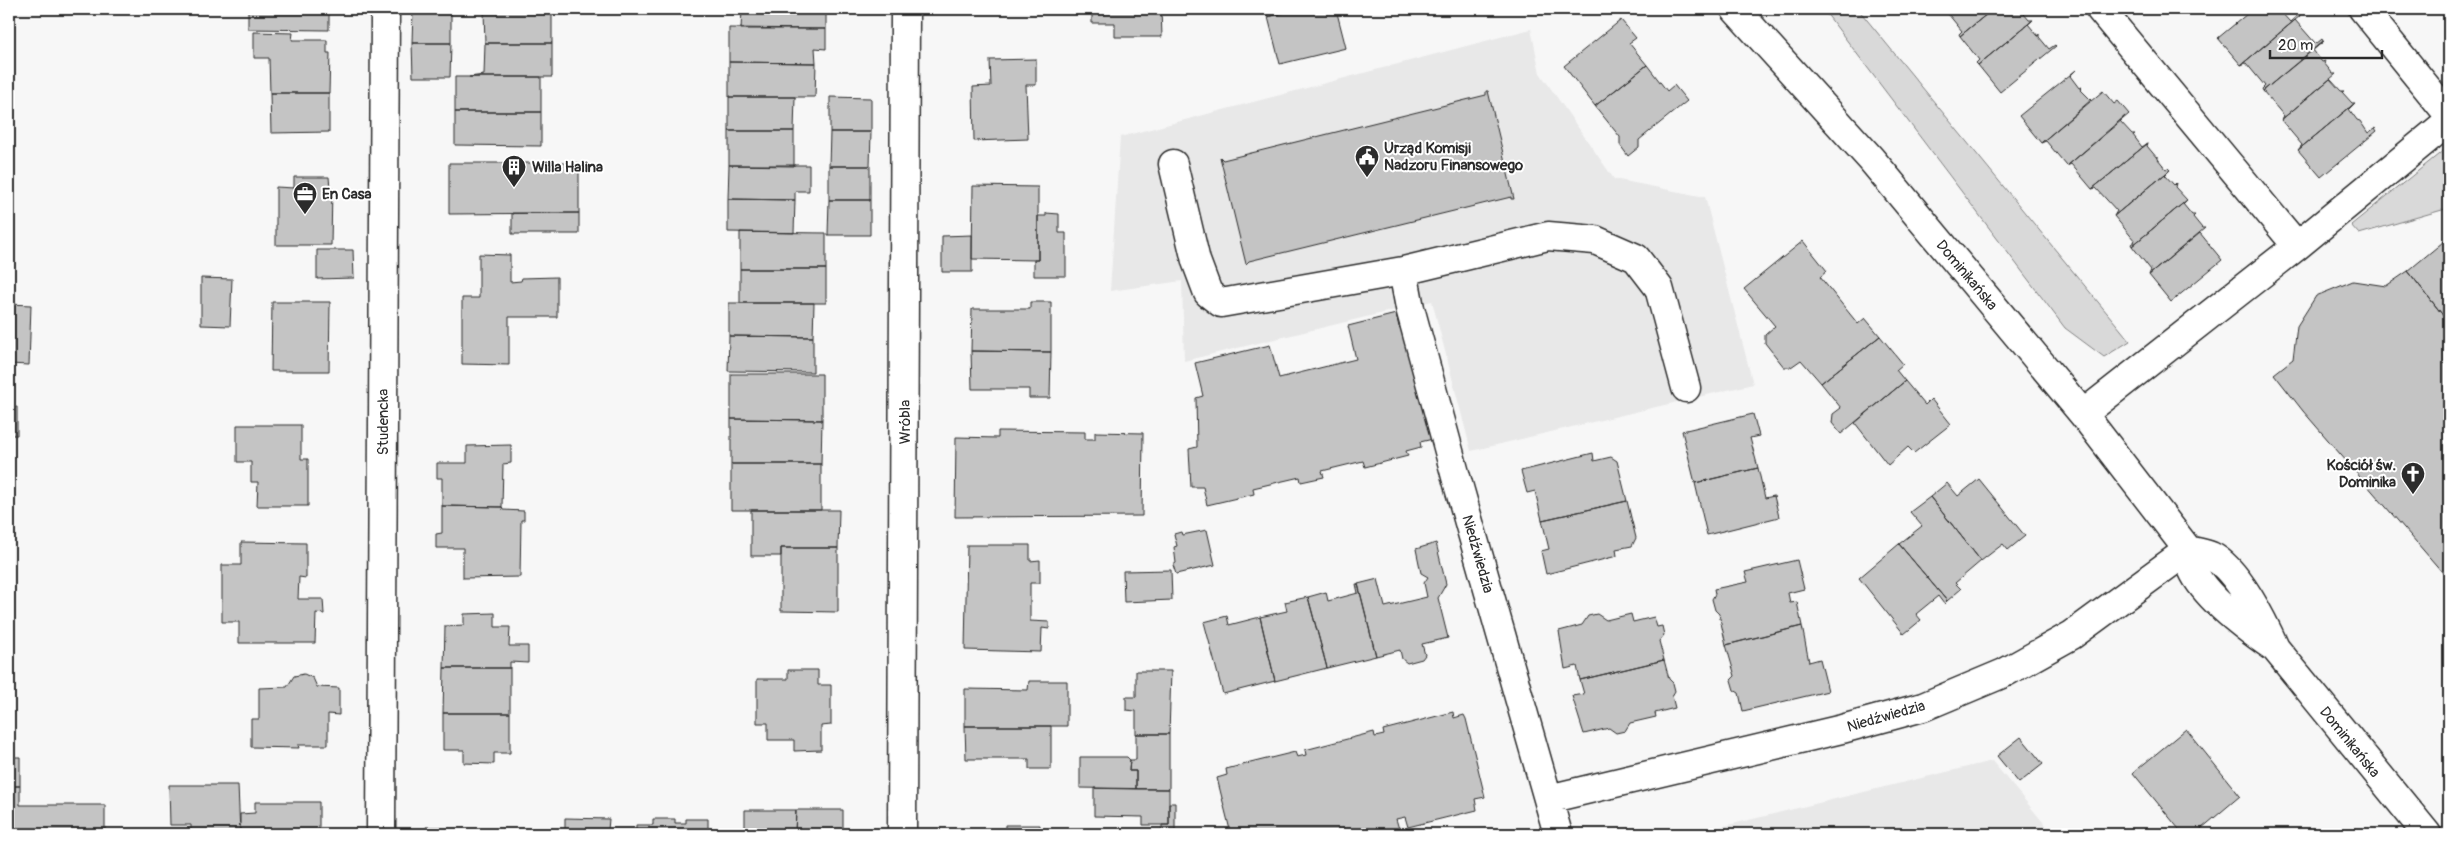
<svg xmlns="http://www.w3.org/2000/svg" width="2458" height="843" font-family="Pangolin,sans-serif">
<style>
.built{fill:#e8e8e8}
.green{fill:#d9d9d9;stroke:#828282}
.building{fill:#c4c4c4;stroke:#2b2b2b}
.lines{fill:none;stroke-linecap:round;stroke-linejoin:round}
.minor-casing{stroke:#2b2b2b;stroke-width:31}
.minor{stroke:#fff;stroke-width:28}
.labels{text-anchor:middle;stroke-width:4;stroke-linejoin:round;paint-order:stroke}
.poi-label{font-size:15px;font-weight:bold;fill:#2b2b2b;stroke:#fff;text-anchor:start}
.street-label{font-size:15px;fill:#2b2b2b;stroke:#fff}
</style>
<rect width="100%" height="100%" fill="#f7f7f7"/>
<filter id="ink" filterUnits="userSpaceOnUse"><feTurbulence type="fractalNoise" baseFrequency=".02" numOctaves="2"/><feDisplacementMap in="SourceGraphic" scale="10" xChannelSelector="R" yChannelSelector="G"/><feConvolveMatrix kernelMatrix="1 2 1 2 8 2 1 2 1" color-interpolation-filters="sRGB"/></filter>
<g filter="url(#ink)">
<path class="built" d="M1531,29L1540,73L1614,179L1705,197L1753,384L1471,451L1432,301L1184,361L1182,281L1110,291L1120,137Z
M1992,761L2053,834H1691Z"/>
<path class="green" d="M1823,9H1858L2130,341L2104,357L2065,328Z
M2449,146V208L2359,234L2351,225Z"/>
<path class="building" d="M248,9H329V30L248,29Z
M413,9H451V43H412Z
M454,9H552V43H485L484,11H454Z
M742,9H826V29H741Z
M1092,9H1161L1162,37H1115V23H1092Z
M1266,9H1298L1268,17Z
M1298,9H1336L1346,48L1280,64L1268,17Z
M1944,9H1993L1960,36L1959,34L1962,31Z
M1993,9H2020L2029,20H2033L1978,65L1976,63L1979,60L1960,36Z
M2253,9H2281L2280,11L2290,22L2299,14L2300,16L2241,65L2218,38Z
M1621,20L1636,38L1629,43L1647,65L1595,106L1564,66Z
M2033,20L2028,24L2038,36L2039,34V37L2049,49L2055,45L2056,46L2000,92L1978,65Z
M2295,20L2316,44L2322,39L2323,41L2263,91L2262,89L2265,86L2246,63L2241,65Z
M729,28L826,29V49L815,48L816,63L729,62Z
M254,32L293,33L292,40H327V53H330L329,93H270L269,58H254Z
M2324,41L2313,50L2322,62L2325,61L2324,63L2333,74H2336L2281,120L2284,116L2263,91Z
M412,43H451L450,77H413Z
M485,43H552V77H469L484,75Z
M1036,59V85H1026L1028,139L974,141L973,87L991,86L990,60Z
M729,62L816,63L815,97H729Z
M1647,65L1667,91L1674,85L1687,101L1639,140V147L1628,156L1620,145V137L1595,106Z
M2076,70L2070,76L2079,88L2082,87L2080,89L2091,100L2041,143L2019,116Z
M455,77H541V112H455Z
M2330,79L2341,91H2344L2342,92L2352,103H2355L2298,150L2302,145L2281,120Z
M1486,91H1488L1514,199H1511V197L1249,261L1246,264L1220,157L1223,160L1486,95Z
M2103,91L2114,104L2118,101L2129,114L2067,166L2046,141L2041,143Z
M270,93H329V132L271,133Z
M729,97H795L794,131H729Z
M830,97L871,98V132H830Z
M2355,103L2349,109L2357,120L2360,121L2368,133L2375,128L2377,131L2321,177L2298,150Z
M455,112H541V146L455,145Z
M2125,116L2120,121L2132,134H2135L2133,135L2142,147L2148,143L2092,189L2071,164L2067,166Z
M729,131H794V166L729,165Z
M830,132H871L870,166H829Z
M2148,143L2147,146L2157,158L2158,156V159L2166,169L2168,168L2170,170L2114,216L2117,211L2096,188L2092,189Z
M449,163H579V213L449,214Z
M729,165H809V191H795V200L728,199Z
M829,166H870V200H829Z
M2170,170L2165,175L2174,185L2176,183L2175,187L2187,200L2132,246L2131,244L2135,241L2114,216Z
M294,177H329L330,188H332L331,245H276V187L294,188Z
M973,186L1038,187V260L972,259Z
M728,199L795,200L794,233L728,232Z
M829,200H870V235H828Z
M2187,200L2183,204L2192,215H2195L2193,217L2202,228H2205L2149,275L2151,270L2132,246Z
M512,213H579V234H512Z
M1046,213L1059,214V233H1066V276H1034V260H1038V216H1046Z
M740,232L826,233V269H740Z
M2200,233L2222,260L2171,302L2149,275Z
M972,235V272H942V236Z
M2449,237V323L2408,271Z
M1803,241L1827,271L1820,277L1858,324L1865,318L1880,336L1821,383L1801,360L1791,367H1784L1765,343V335L1775,326L1744,289Z
M317,250H353L354,278L317,279Z
M479,254L510,255V282L521,281L522,278L557,277V317H509V365L462,364V298H479Z
M740,269H826V303H740Z
M2408,271L2449,323V580L2303,411L2274,374L2293,359L2297,326L2316,296L2353,281L2386,286Z
M201,278L232,279L230,326L201,325Z
M272,302H330L329,371H271Z
M1030,302H1051V352L971,351L972,309H1030Z
M729,303H814L813,337L729,336Z
M9,304L31,305L29,365L9,364Z
M1396,314L1399,327L1407,333L1433,439L1420,442L1421,447L1406,451L1408,456L1365,467L1363,461L1322,471L1324,477L1301,482L1300,477L1253,488L1254,494L1207,505L1203,487H1191L1189,449L1197,447L1196,398L1203,396L1195,363L1270,345L1279,378L1356,359L1348,326Z
M729,336L813,337V372L728,371Z
M1880,336L1903,364L1896,370L1905,381L1841,434L1832,423L1833,414L1841,408L1821,383Z
M971,351L1051,352L1050,398H1029V389H972Z
M731,374H822V420L731,419Z
M1905,381L1925,405L1931,399L1951,424L1914,453L1908,447L1888,465L1855,423Z
M9,407H17V435H9Z
M1753,414L1759,436L1750,438L1758,468L1695,483L1682,431Z
M731,419L822,420L821,464H731Z
M237,425H301V459H308V506H257L258,482H251V462H237Z
M998,431L1085,432V439H1095V432L1143,433L1142,516L955,517L956,437L998,438Z
M511,445V463L503,464L502,507L442,506V478H437V463H467V446Z
M1593,453L1594,461L1611,457L1617,461L1627,501L1542,520L1535,491L1527,493L1521,471Z
M731,464H821V510H731Z
M1758,468L1765,498L1774,496L1779,517L1707,535L1695,483Z
M1979,479L2025,536L2008,550L2003,544L1981,561L1930,497L1947,483L1958,496Z
M9,490H10V518H9Z
M1930,497L1981,561L1955,583L1961,589L1947,601L1899,544L1922,526L1910,512Z
M1627,501L1636,538L1632,546L1616,549L1617,556L1546,574L1541,551L1549,549L1542,520Z
M442,506L502,507L503,510L524,511V520H521L520,577L463,578V548H436V534L442,533Z
M751,510H839L838,548H781V556H751Z
M1207,530L1215,565L1176,574L1173,565L1176,563L1174,547L1177,546L1174,534L1181,532L1182,535Z
M241,542L306,543V578L299,577L298,599H323L324,614L316,613L315,643H239V622H222V565H241Z
M1436,543L1446,584L1438,598L1448,638L1422,644L1425,655L1422,659L1407,663L1402,659L1400,650L1376,656L1358,584L1378,579L1385,607L1427,597L1424,583L1428,577L1421,573L1416,549Z
M1899,544L1947,601L1944,604L1938,596L1916,614L1921,620L1904,634L1859,578Z
M967,545H1030V561L1040,560V583H1030V621L1049,622V629L1042,628L1041,652L965,650Z
M781,548H838V612L781,611Z
M1797,560L1804,589L1788,593L1790,603L1797,602L1802,626L1726,645L1719,614L1715,610L1712,599L1715,594L1714,589L1748,582L1745,572Z
M1171,570L1172,600L1124,602L1123,571Z
M1356,584H1358L1376,656L1327,668L1308,597L1326,592L1328,601L1358,593Z
M1308,597L1327,668L1275,681L1260,617L1287,611L1285,602Z
M495,613V627H510L509,646H528V663L510,662V668H444L445,626L464,625V614Z
M1597,614L1606,620L1631,614L1633,622L1654,617L1657,627L1662,626L1664,635L1659,641L1664,660L1580,680L1577,666L1565,669L1559,631L1582,625L1588,616Z
M1227,616L1229,625L1260,617L1275,681L1223,694L1204,622Z
M1802,626L1809,662L1820,659L1828,691L1743,711L1739,693L1734,690L1731,680L1735,676L1726,645Z
M1664,660L1669,679L1673,683L1675,691L1672,696L1675,708L1655,713L1656,717L1630,723L1625,731L1616,733L1609,728L1584,734L1572,696L1584,694L1580,680Z
M444,668H510V713H443Z
M788,670H818V685H831V725L821,726V750L794,751V740H768V723H757V679H788Z
M1136,671H1171L1169,734H1136V711L1126,710V697H1136Z
M304,674L313,678L317,687L339,688V715L328,714V745H298L299,748L251,747V719H259V688L287,687L294,676Z
M1029,681H1067V726H965V689L1028,690Z
M1453,712L1454,718L1464,715L1466,719L1485,797L1475,799L1477,810L1408,827L1405,817L1396,819L1399,829L1378,834H1231L1217,778L1227,775L1226,769L1295,752L1297,757L1306,755L1305,750L1374,732L1375,737L1384,735L1383,730Z
M443,713H510V753H494V764L464,763V750H443Z
M965,726H1051V769H1029V759H966Z
M2186,729L2240,796L2195,834H2183L2133,773Z
M1136,734H1169V789H1136V771H1129L1130,760H1136Z
M2021,737L2043,764L2019,783L1997,756Z
M9,757H20V786H9Z
M1080,757H1127L1130,760L1129,771H1136V789L1080,788Z
M169,785H238L240,834H203L191,833V825H170Z
M9,786H20V805H105V834H9Z
M1094,788L1169,789V825H1143V817L1094,816Z
M255,802H319V834H240V814L255,813Z
M1169,803H1175V834H1162V825H1169Z
M745,810H796L795,834H745Z
M796,810H843V832L840,834H795Z
M565,818L609,819L608,830H636V834H565Z
M653,819H675V823H686V819H708V834H636V825H653Z
M1005,825H1040V834H1005Z
M426,827H440V832H476V834H426Z
M1005,830V834H967V831Z
M1040,830L1102,831V834H1040Z
M476,832H520V834H476Z"/>
<g class="lines">
<defs>
<path id="minor" d="M1735,9L1871,159L2083,414L2188,550C2189,555 2189,561 2191,566C2201,595 2250,631 2275,648
M2100,9L2297,246
M2363,9L2449,115
M1173,164L1196,261L1208,293L1221,303L1403,271L1548,236L1595,240L1636,258L1659,288L1686,388
M1403,271L1410,308L1456,477L1558,834
M2083,414L2297,246L2449,121
M2188,550C2195,552 2204,553 2211,556C2237,568 2264,623 2275,648L2427,834
M1548,799L1842,729L1923,707L2004,673L2072,635L2188,550
M381,834L385,9
M902,834L905,9"/>
</defs>
<use href="#minor" class="minor-casing"/>
<use href="#minor" class="minor"/>
</g>
</g>
<defs>
<symbol id="civic-pin" viewBox="-11 -11 22 30"><path d="M0 17L-7.5 6A9.5 9.5 0 1 1 7.5 6Z" fill="#2b2b2b" stroke="#fff"/><path d="M-.6-6.5H3V-4.5H.6V-3L4-1V1h2V6H-6V1h2V-1L-.6-3ZM-1.2 2.5V6h2.4V2.5Z" fill="#fff"/></symbol>
<symbol id="building-pin" viewBox="-11 -11 22 30"><path d="M0 17L-7.5 6A9.5 9.5 0 1 1 7.5 6Z" fill="#2b2b2b" stroke="#fff"/><path d="M-4-6H4V6H1V3H-1V6H-4ZM-2.5-4.3h1.7v1.8h-1.7ZM.8-4.3h1.7v1.8H.8ZM-2.5-1h1.7V.8h-1.7ZM.8-1h1.7V.8H.8Z" fill="#fff"/></symbol>
<symbol id="office-pin" viewBox="-11 -11 22 30"><path d="M0 17L-7.5 6A9.5 9.5 0 1 1 7.5 6Z" fill="#2b2b2b" stroke="#fff"/><path d="M-6-3h4V-5.5h4V-3h4V5H-6ZM-1-4.5V-3h2v-1.5ZM-6 0V1H6V0Z" fill="#fff"/></symbol>
<symbol id="church-pin" viewBox="-11 -11 22 30"><path d="M0 17L-7.5 6A9.5 9.5 0 1 1 7.5 6Z" fill="#2b2b2b" stroke="#fff"/><path d="M-1.2-6h2.4v3.5h3.3v2.4h-3.3V6h-2.4V-.1h-3.3v-2.4h3.3Z" fill="#fff"/></symbol>
</defs>
<g fill-rule="evenodd">
<use href="#civic-pin" x="1353" y="143" width="28" height="38"/>
<use href="#building-pin" x="500" y="153" width="28" height="38"/>
<use href="#office-pin" x="291" y="180" width="28" height="38"/>
<use href="#church-pin" x="2399" y="460" width="28" height="38"/>
</g>
<g class="labels">
<g class="poi-label">
<text x="1384" y="153">Urząd Komisji<tspan x="1384" dy="17">Nadzoru Finansowego</tspan></text>
<text x="532" y="172">Willa Halina</text>
<text x="322" y="199">En Casa</text>
<text x="2396" y="470" text-anchor="end">Kościół św.<tspan x="2396" dy="17">Dominika</tspan></text>
</g>
<g class="street-label">
<text transform="translate(1967 275) rotate(50)" y="5">Dominikańska</text>
<text transform="translate(383 422) rotate(-90)" y="5">Studencka</text>
<text transform="translate(905 422) rotate(-90)" y="5">Wróbla</text>
<text transform="translate(1478 554) rotate(74)" y="5">Niedźwiedzia</text>
<text transform="translate(1886 716) rotate(-16)" y="5">Niedźwiedzia</text>
<text transform="translate(2350 742) rotate(51)" y="5">Dominikańska</text>
</g>
</g>
<rect width="2458" height="843" fill="none" stroke="#fff" stroke-width="30"/>
<rect x="15" y="15" width="2428" height="813" fill="none" stroke="#2b2b2b" stroke-width="2" filter="url(#ink)"/>
<path d="M2270 50v8h112v-8" fill="none" stroke="#2b2b2b" stroke-width="2.5"/>
<text x="2278" y="50" font-size="15" fill="#2b2b2b" stroke="#ffffff" stroke-width="4" paint-order="stroke">20 m</text>
</svg>
